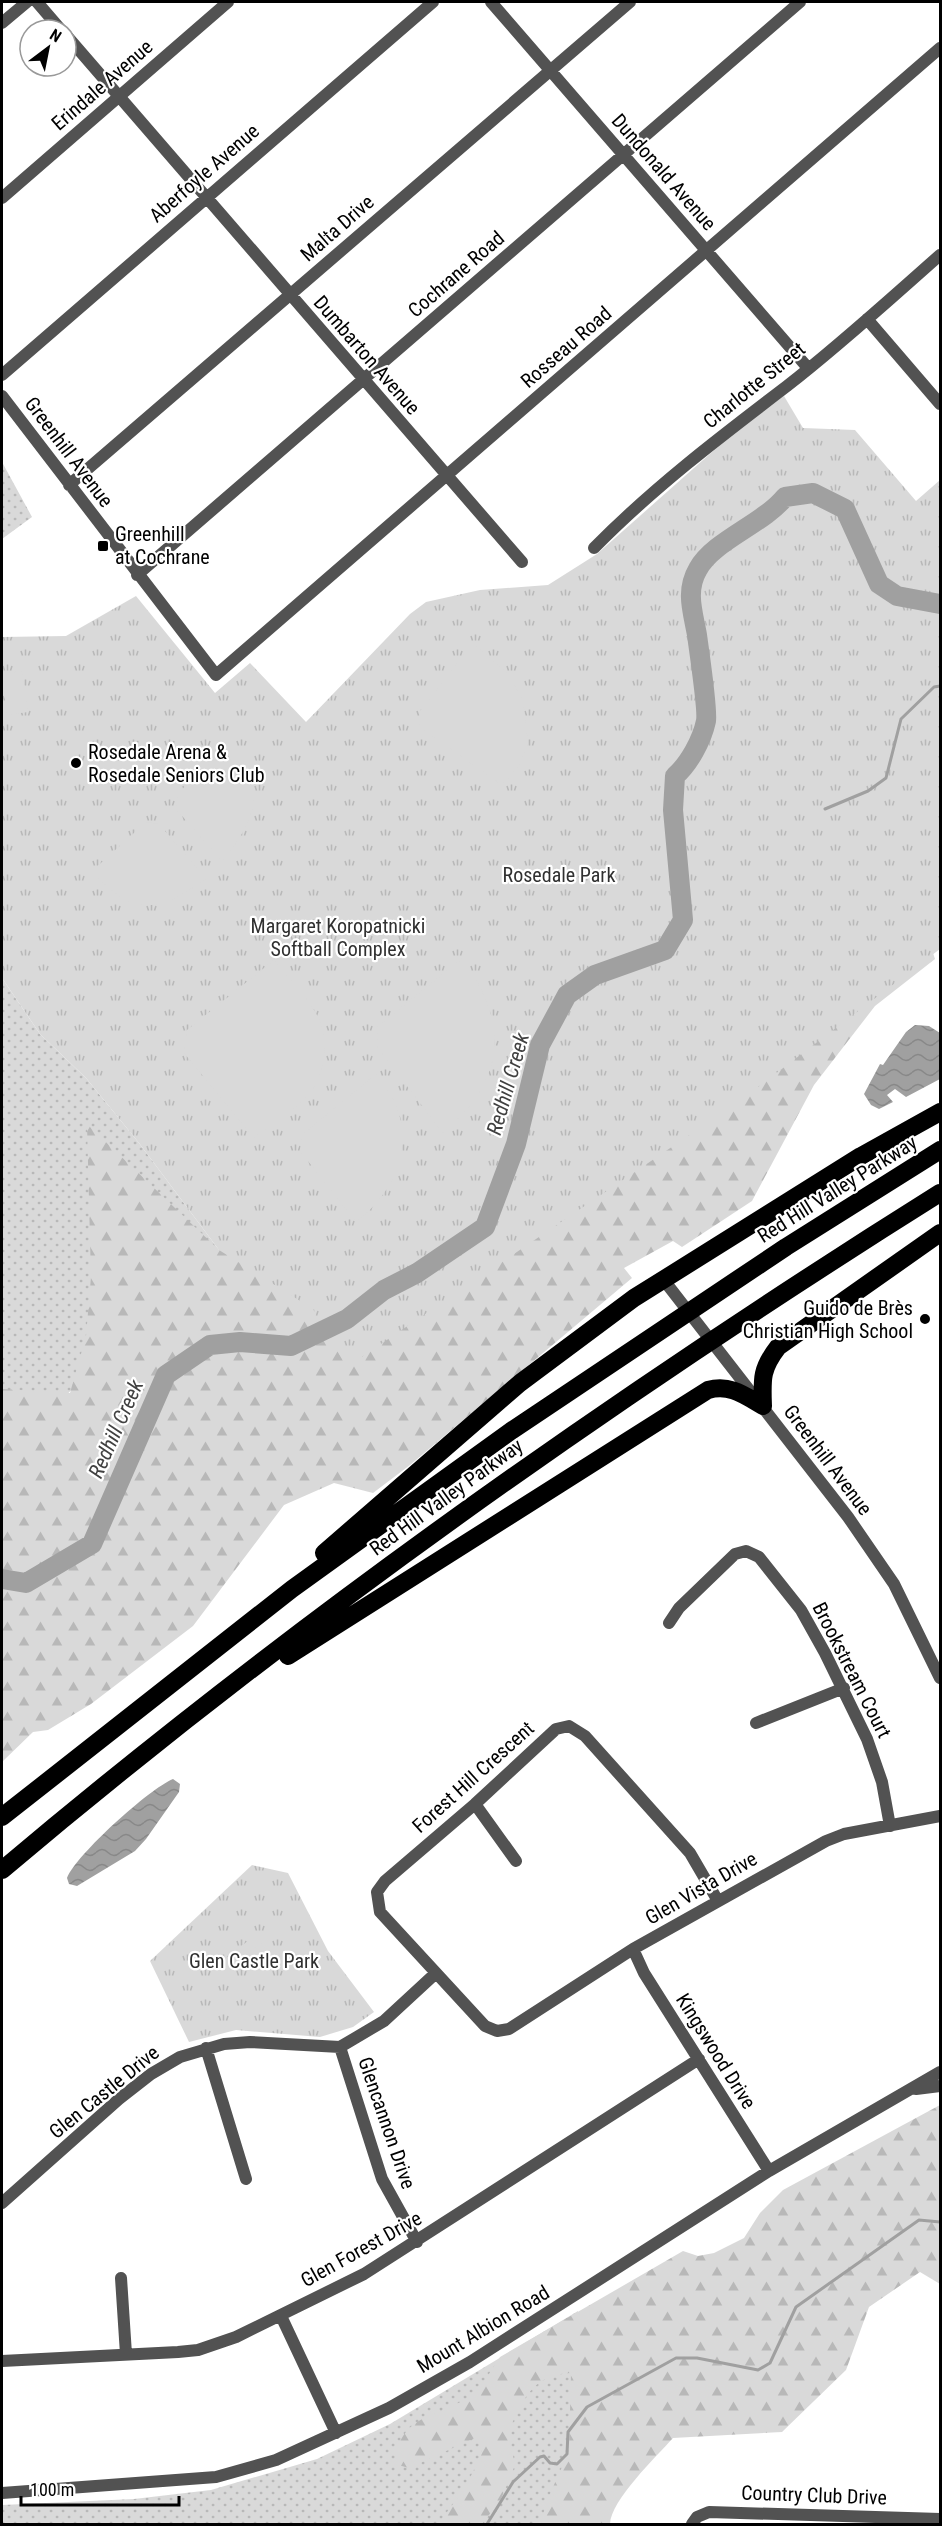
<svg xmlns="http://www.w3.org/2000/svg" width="942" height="2526" font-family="'Roboto Condensed',sans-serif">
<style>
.grass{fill:url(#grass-dots)}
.forest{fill:url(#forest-firs)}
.park{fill:url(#park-tufts)}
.pitch{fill:#d9d9d9}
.water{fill:url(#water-waves)}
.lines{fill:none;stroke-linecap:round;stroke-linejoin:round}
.stream{stroke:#a0a0a0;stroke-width:3}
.river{stroke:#a0a0a0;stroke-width:20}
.minor{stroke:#525252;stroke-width:12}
.highway{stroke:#000;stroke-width:18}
.poi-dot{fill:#000;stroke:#fff;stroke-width:2}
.labels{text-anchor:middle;stroke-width:4.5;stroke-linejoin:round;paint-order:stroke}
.street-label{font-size:20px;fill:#000;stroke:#fff}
.poi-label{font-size:20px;fill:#000;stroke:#fff;text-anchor:start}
.park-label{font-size:20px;fill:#303030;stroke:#fff}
.water-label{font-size:21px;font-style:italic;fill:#414141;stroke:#fff}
</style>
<defs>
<pattern id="grass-dots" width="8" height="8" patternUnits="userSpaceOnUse" patternTransform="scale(1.5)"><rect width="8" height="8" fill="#d9d9d9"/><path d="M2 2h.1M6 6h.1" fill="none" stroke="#b8b8b8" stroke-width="1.8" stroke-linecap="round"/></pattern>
<pattern id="forest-firs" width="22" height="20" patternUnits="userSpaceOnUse" patternTransform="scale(1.5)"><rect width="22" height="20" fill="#d9d9d9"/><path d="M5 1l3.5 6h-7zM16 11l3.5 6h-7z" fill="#b8b8b8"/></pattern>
<pattern id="park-tufts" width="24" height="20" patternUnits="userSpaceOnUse" patternTransform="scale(1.5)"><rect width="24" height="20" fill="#d9d9d9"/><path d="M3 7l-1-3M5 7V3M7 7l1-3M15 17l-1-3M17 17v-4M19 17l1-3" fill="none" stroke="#b8b8b8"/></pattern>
<pattern id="water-waves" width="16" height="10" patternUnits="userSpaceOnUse" patternTransform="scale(1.5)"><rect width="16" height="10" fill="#a0a0a0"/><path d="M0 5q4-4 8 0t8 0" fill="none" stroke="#888"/></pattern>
</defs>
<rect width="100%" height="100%" fill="#fff"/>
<path class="grass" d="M2,462L32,517L2,539Z
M2,978L40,1034L86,1078L139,1143L219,1250L2,1456Z
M578,2311L580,2470L568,2524H2V2505L134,2499L211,2490L317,2459L390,2424Z"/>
<path class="forest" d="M930,944L935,959L875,1006L814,1085L752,1201L682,1247L673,1241L624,1268L632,1278L410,1465L373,1493L334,1483L284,1505L193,1626L91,1704L48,1730L33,1732L2,1762V1389L70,1393L86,1336L91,1277L87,1124L219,1250Z
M940,2105V2284L920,2272L869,2307L846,2370L782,2432L673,2438C656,2457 611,2500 610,2524H541L546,2503L569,2451L571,2373C532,2374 522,2401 508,2433L515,2465L501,2499L482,2524H438L465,2488L482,2453L477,2437L409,2468L395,2464C399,2417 431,2418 464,2400C480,2391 490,2372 500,2357L683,2251L698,2256L714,2253L744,2238L760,2213L783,2190Z"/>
<path class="park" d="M784,396L803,428L855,430L916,501L940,480V949L741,1100L347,1367L313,1309L219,1250L139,1143L86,1078L40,1034L2,978V637L66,636L136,596L215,693L250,663L306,722L410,614L426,602L480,590L548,585L597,554L747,421Z
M252,1865L288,1873L328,1951L374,2012L353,2027L320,2037L236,2030L189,2042L150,1961Z"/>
<path class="pitch" d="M473,643L507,673L523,700L528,743L519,766L502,785L419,727L420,711Z
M22,671L28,712L7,715L2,674Z
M223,751C231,761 245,772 251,784C262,808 237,845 222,861L176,809L178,793Z
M146,822L159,824L206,879C183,894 157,914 128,901C115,895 102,881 91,872Z
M463,958C494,1006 510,1047 475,1099C467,1112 453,1122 443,1133L377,1047L378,1026Z
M274,960C287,976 311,1001 319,1019C329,1043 325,1075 309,1094C294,1111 271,1124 254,1138L184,1053L187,1030Z
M376,1074C382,1083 390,1092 394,1101C416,1147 393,1194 356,1222L300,1151L302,1135Z
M257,1934L263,1942L229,1968L223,1960Z"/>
<path class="water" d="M915,1025L929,1026L940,1033V1079L906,1097L895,1089L887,1095L893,1102L879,1109L871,1105L864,1094L880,1064L883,1065L906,1032Z
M173,1779L180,1784L179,1792L146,1839L135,1851L77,1886L69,1884L67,1878C77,1854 149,1789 173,1779Z"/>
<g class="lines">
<path class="stream" d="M825,809L868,791L886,778L901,719L934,687L940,686
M487,2524L513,2482L540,2457L544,2456L550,2463L557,2464L567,2454L568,2432L587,2407L676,2358H697L758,2370L770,2363L796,2307L919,2220L940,2222"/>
<path class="river" d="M2,1579L26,1583L92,1544L166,1375L210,1345L240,1342L291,1346L347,1319L384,1290L417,1273L485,1227L516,1144L540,1045L567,995L595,975L665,950L683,920L673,810L675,776C689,764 702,740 706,721C708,710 699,650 697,635C693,612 685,591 698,569C713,541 763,524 785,497L813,493L845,509L879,584L897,596L940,604"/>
<path class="minor" d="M37,2L61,30
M491,2L808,368
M2,23L27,2
M66,35L522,562
M2,198L228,2
M867,319L940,404
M2,375L433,2
M2,396L216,675L940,48
M69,485L630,2
M594,548C653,488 720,437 787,386C840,345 890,299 940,255
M137,575L800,2
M663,1279L848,1517L894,1584L940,1678
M669,1623L679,1608L735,1554L746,1551L759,1557L801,1610L825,1653L867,1739L882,1782L890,1826
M756,1723L844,1688
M475,1804L516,1861
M718,1901L690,1853L585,1736L569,1726L556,1729L475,1804L385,1881L377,1892L380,1912L485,2026L497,2031L509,2029L633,1949L826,1841L844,1834L940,1816
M633,1949L644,1973L769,2171
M340,2047L382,2179L417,2242
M206,2048L246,2179
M916,2089L940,2086
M2,2203L119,2099L151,2074L180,2057L224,2044L250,2042L340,2047L384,2021L436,1973
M121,2278L126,2354
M281,2316L336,2433
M2,2361L178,2352L198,2350L236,2337L364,2274L699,2059
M2,2493L216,2477L276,2460L389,2408L470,2362L769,2171L940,2072
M692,2524L697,2517L709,2512L940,2519"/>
<path class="highway" d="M763,1406C762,1379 761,1369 778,1347L940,1233
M324,1553L520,1383L634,1298L861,1156L940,1112
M288,1656L708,1390C730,1384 744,1395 763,1406
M2,1817L292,1589L511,1431L786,1247L940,1150
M2,1870C297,1621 613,1398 940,1193"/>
</g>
<g class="poi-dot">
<rect x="97" y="540" width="12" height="12" rx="3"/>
<circle cx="76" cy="763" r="6"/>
<circle cx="925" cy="1319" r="6"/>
</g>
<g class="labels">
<g class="street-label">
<text transform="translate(102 85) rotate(-41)" y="7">Erindale Avenue</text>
<text transform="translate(664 172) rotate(49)" y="7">Dundonald Avenue</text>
<text transform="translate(204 173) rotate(-41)" y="7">Aberfoyle Avenue</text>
<text transform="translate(337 228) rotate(-41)" y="7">Malta Drive</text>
<text transform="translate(456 274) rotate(-41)" y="7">Cochrane Road</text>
<text transform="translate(566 347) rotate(-41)" y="7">Rosseau Road</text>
<text transform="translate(367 355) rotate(49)" y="7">Dumbarton Avenue</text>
<text transform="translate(754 385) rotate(-39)" y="7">Charlotte Street</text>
<text transform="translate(69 452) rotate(53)" y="7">Greenhill Avenue</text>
<text transform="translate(837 1189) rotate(-32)" y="7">Red Hill Valley Parkway</text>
<text transform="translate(828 1460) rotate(53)" y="7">Greenhill Avenue</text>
<text transform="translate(446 1497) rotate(-36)" y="7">Red Hill Valley Parkway</text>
<text transform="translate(852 1670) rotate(63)" y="7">Brookstream Court</text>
<text transform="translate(473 1777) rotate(-42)" y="7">Forest Hill Crescent</text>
<text transform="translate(701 1888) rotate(-30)" y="7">Glen Vista Drive</text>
<text transform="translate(716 2051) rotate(58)" y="7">Kingswood Drive</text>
<text transform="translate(104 2092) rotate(-39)" y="7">Glen Castle Drive</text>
<text transform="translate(387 2123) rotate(71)" y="7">Glencannon Drive</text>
<text transform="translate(361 2249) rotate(-29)" y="7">Glen Forest Drive</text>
<text transform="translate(483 2329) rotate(-31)" y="7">Mount Albion Road</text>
<text transform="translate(814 2495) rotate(2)" y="7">Country Club Drive</text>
</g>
<g class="poi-label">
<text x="115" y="541">Greenhill<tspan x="115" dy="23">at Cochrane</tspan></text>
<text x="88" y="759">Rosedale Arena &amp;<tspan x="88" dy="23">Rosedale Seniors Club</tspan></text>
<text x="913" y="1315" text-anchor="end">Guido de Brès<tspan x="913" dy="23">Christian High School</tspan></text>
</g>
<g class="park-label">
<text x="559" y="882">Rosedale Park</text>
<text x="338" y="933">Margaret Koropatnicki<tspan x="338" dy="23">Softball Complex</tspan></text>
<text x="254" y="1968">Glen Castle Park</text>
</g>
<g class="water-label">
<text transform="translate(508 1084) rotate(-74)" y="7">Redhill Creek</text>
<text transform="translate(116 1429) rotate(-66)" y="7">Redhill Creek</text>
</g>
</g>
<rect width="942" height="2526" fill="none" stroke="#000000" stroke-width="6"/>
<g transform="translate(48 48) rotate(32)"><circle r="28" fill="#ffffff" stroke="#999999" stroke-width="1.5"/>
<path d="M0-4.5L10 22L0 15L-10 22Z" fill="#000000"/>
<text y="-9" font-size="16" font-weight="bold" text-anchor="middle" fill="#000000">N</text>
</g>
<path d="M21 2496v9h158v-9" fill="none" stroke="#000000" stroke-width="3"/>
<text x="30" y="2496" font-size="18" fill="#000000" stroke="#ffffff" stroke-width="4.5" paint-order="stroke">100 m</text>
</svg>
